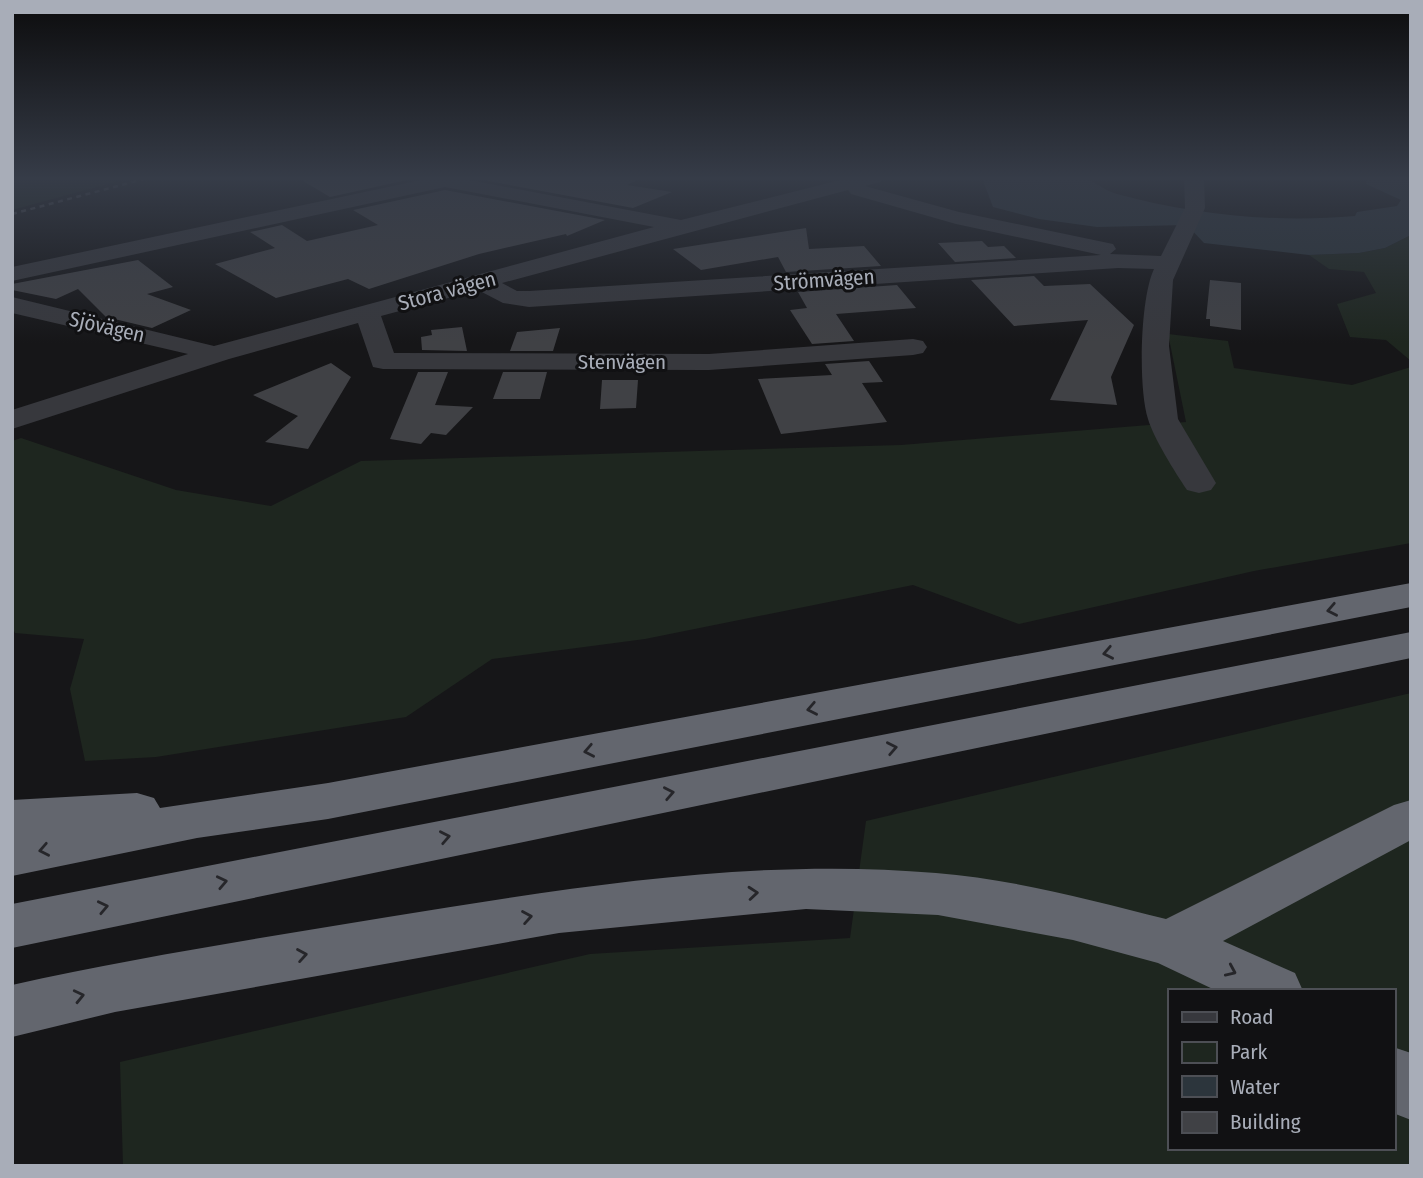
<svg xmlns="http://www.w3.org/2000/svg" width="1423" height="1178" font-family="'Fira Sans Condensed',sans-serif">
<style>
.green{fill:#1e261f;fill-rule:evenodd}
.water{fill:#2c353c}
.building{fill:#404145}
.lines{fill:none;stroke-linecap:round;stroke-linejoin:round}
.minor{fill:#37383d;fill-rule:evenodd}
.highway{fill:#63666e;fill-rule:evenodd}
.rail{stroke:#4a4c52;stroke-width:2.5;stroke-dasharray:5 4.5;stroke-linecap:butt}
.oneway{stroke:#26262a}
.labels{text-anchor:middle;stroke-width:6;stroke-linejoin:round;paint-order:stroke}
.far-street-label{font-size:21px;fill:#a8adb8;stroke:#111113}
</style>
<rect width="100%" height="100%" fill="#161618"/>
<path class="green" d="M12,178H130L12,210Z
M1411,235V361L1386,340L1350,337L1337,304L1376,293L1364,272L1329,269L1309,255L1359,253L1385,248Z
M1168,334L1228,341L1234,368L1352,385L1411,367V543L1254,571L1019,624L913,585L645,639L492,659L406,717L156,757L85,761L70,689L84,639L15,633L12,627V441L21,438L176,490L271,506L361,461L901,445L1186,422Z
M1411,693V1166H123L120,1062L590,954L850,938L866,821ZM1169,991H1393V1148H1169Z"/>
<path class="water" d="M982,178C1006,178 1063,173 1083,178C1095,181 1105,191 1117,194C1193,215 1277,223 1355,216L1357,212L1397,206L1401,200L1366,184V178H1411V235L1385,248L1359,253L1309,255L1204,243L1187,225L1097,227L1039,219L993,207Z"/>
<path class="building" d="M298,178H416L330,197Z
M472,178H641L627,185L672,192L633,208Z
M445,190L605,220L567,236L566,234L479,254L369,289L348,279L276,298L215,264L275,248L250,232L282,225L307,241L378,225L353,210Z
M806,228L809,249L864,246L881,266L786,272L778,257L701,270L673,249Z
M982,241L988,247L1004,246L1016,258L955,262L938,243Z
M138,260L173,287L147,294L191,310L152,328L106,317L78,289L56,299L12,290V284Z
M1034,276L1044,286L1090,284L1134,325L1111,377L1117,405L1050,400L1088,320L1014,326L971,280Z
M1210,280L1241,283V330L1210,326V319H1206Z
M897,285L916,308L836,314L854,341L812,344L790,310L807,308L798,292Z
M462,327L467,351L422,350L421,337L432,335L431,330Z
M560,328L553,351H510L517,332Z
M869,361L883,382L862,383L887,422L781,434L758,379L832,375L825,364Z
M331,363L351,377L308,449L265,442L298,416L253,395Z
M418,372H448L435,405L473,407L446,435L431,433L421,444L390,439Z
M503,372H547L540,399H493Z
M602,380H638L636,408L600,409Z"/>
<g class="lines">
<path class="minor" d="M419,178H459L681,220L848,178H883L880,182L865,186L959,212L1113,244L1116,249L1110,254L1161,256L1185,208L1184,178H1204L1205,208L1173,280L1169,346L1178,419L1216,483L1211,490L1199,493L1187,490C1175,472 1154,439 1148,419C1138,388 1140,298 1154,269L1118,268L529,307L503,303L478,290L381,316L394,353L709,354L913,339L923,341L927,347L923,353L913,355L709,370L383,369L373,367L358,323L229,359L12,429V410L188,354L12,313V297L214,346L654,227L445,187L12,281V267L421,180ZM848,190L851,194L956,224L1101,255L529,291H517L502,283Z"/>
<path class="highway" d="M1411,583V607L328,819L197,838L12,876V800L137,793L154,798L160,808L328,783Z
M1411,632V658L12,948V904Z
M1411,800V840L1223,941L1295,973L1303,991H1217L1158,963L1073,940L938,915L806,909L559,933L115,1012L12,1037V985C137,957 262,938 388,917C568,888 753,857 936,873C1013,879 1091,900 1166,919L1394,805Z
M1393,1047L1411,1053V1120L1393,1113Z"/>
<path class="rail" d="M12,214L148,178"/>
</g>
<defs><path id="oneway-chevron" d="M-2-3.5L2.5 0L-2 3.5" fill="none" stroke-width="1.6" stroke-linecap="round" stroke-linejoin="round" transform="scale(1.75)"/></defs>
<g class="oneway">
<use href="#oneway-chevron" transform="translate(1332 610) rotate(169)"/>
<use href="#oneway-chevron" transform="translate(1108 653) rotate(169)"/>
<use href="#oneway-chevron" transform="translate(812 709) rotate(169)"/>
<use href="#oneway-chevron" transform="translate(892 748) rotate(-11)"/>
<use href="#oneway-chevron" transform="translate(589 751) rotate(169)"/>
<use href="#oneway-chevron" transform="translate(669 793) rotate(-11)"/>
<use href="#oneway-chevron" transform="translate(445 837) rotate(-11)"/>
<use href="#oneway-chevron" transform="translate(44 850) rotate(169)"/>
<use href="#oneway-chevron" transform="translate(222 882) rotate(-12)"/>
<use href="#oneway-chevron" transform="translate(753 893) rotate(-5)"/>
<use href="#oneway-chevron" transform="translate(103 907) rotate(-12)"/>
<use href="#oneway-chevron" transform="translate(527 917) rotate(-10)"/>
<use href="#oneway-chevron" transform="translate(302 955) rotate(-10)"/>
<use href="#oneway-chevron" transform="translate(1231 971) rotate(24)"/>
<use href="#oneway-chevron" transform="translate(79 996) rotate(-13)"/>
</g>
<linearGradient id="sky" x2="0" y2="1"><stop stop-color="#0c0c0d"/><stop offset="0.52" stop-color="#363c48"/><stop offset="1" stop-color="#363c48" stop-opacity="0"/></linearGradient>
<rect width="1423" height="343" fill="url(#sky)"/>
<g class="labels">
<g class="far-street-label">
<text transform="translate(824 280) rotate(-4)" y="7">Strömvägen</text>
<text transform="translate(447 291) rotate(-15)" y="7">Stora vägen</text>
<text transform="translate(107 327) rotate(13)" y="7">Sjövägen</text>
<text x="622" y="369">Stenvägen</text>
</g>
</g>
<rect width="1423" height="1178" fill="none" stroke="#a8adb8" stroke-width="28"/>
<rect x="1168" y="989" width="228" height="161" fill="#111113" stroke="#4d4f55" stroke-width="2"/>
<rect x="1182" y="1012" width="35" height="10" fill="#37383d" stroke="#4d4f55" stroke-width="2"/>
<text x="1230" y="1024" font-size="21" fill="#a8adb8">Road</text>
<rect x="1182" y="1042" width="35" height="21" fill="#1e261f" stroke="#4d4f55" stroke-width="2"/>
<text x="1230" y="1059" font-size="21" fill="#a8adb8">Park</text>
<rect x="1182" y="1076" width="35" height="21" fill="#2c353c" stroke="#4d4f55" stroke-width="2"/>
<text x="1230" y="1094" font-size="21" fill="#a8adb8">Water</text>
<rect x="1182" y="1112" width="35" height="21" fill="#404145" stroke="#4d4f55" stroke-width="2"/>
<text x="1230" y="1129" font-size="21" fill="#a8adb8">Building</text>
</svg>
